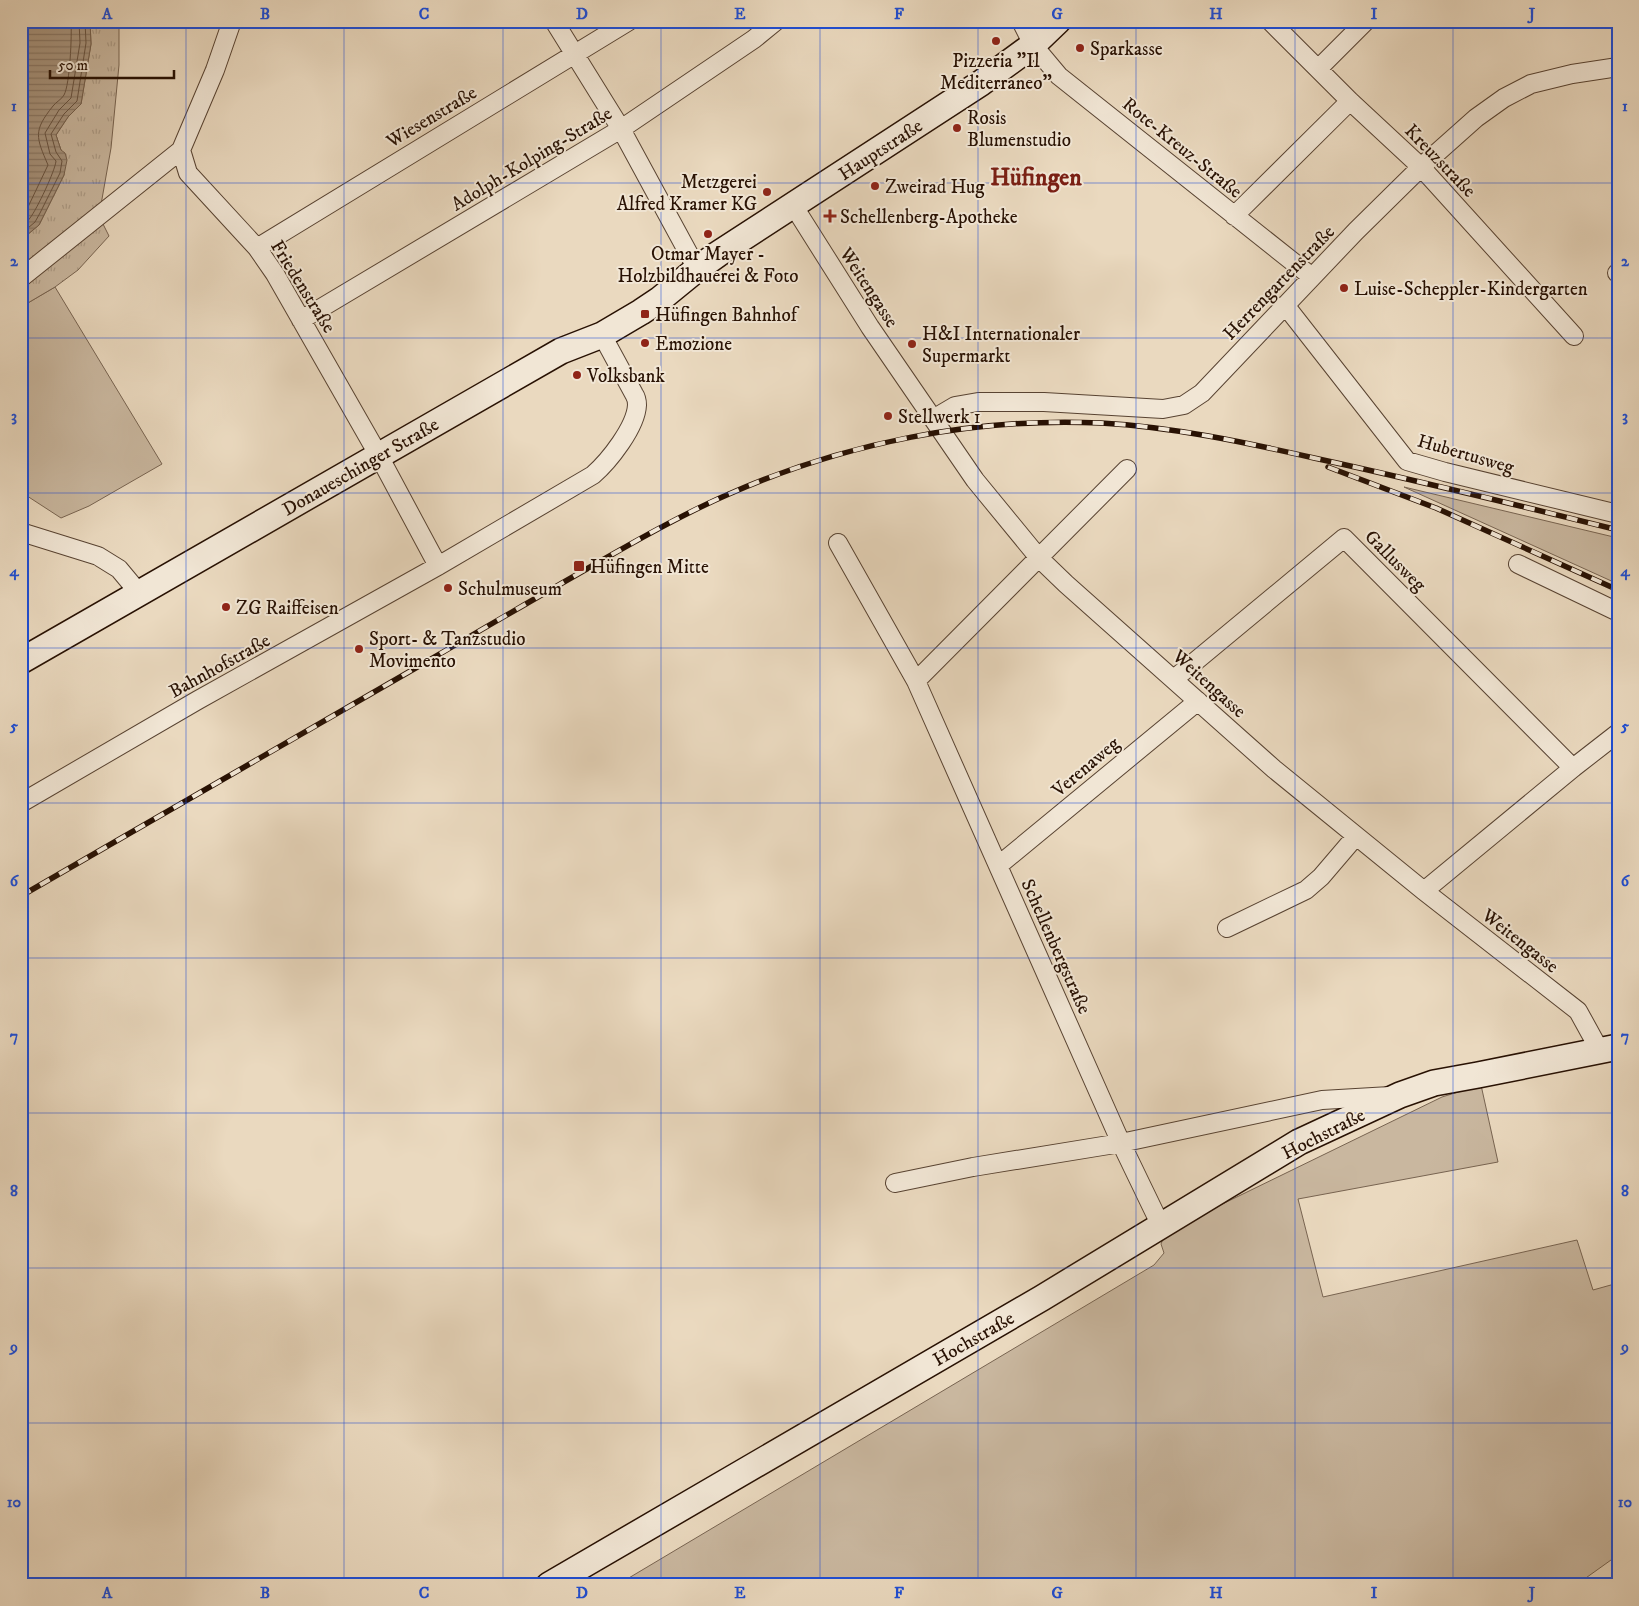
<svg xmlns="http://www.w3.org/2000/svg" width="1639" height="1606" font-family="'IM FELL DW Pica',serif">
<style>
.grass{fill:#c9b79f;stroke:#786451}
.park{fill:url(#park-tufts);stroke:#786451}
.water{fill:url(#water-rules);stroke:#75604d}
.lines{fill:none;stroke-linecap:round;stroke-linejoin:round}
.shore{stroke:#685341;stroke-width:1}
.street-casing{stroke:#584332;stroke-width:20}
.secondary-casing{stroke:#281103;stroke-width:28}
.street{stroke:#f1e6d5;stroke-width:18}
.secondary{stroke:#f1e6d5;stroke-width:25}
.rail-casing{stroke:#281103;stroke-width:5.5}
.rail{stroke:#f1e6d5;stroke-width:4;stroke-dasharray:11;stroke-linecap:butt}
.grid{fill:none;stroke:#1d4ed8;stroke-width:1;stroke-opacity:0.55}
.poi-dot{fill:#8f2418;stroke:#f1e6d5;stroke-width:2}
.labels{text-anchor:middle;stroke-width:4;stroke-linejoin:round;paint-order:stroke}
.poi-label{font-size:19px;fill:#281103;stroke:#f1e6d5;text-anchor:start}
.street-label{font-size:19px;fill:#281103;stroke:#f1e6d5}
.district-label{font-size:24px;font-weight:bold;fill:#7a1f14;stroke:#f1e6d5}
.neatline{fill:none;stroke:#1d4ed8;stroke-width:2}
.grid-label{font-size:16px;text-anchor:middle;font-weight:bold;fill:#1d4ed8}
</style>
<defs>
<pattern id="park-tufts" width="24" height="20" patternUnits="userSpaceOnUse" patternTransform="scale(1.25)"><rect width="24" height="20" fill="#c9b79f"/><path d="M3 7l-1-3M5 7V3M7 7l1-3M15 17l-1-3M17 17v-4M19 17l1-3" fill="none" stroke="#ad9c87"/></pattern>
<pattern id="water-rules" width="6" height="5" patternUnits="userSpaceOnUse" patternTransform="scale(1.25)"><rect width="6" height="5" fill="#a8957f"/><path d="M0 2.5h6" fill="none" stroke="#897866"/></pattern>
</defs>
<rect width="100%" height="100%" fill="#ead9bf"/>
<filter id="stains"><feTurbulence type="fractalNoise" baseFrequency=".004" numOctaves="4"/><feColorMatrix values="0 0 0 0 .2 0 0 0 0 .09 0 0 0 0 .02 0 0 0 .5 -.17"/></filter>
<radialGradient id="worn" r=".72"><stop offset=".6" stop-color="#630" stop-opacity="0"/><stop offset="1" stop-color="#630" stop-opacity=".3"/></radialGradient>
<path class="grass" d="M55,287L162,464L89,506L61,518L21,492V307Z
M1404,487L1618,538V584Z
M1481,1085L1498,1162L1298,1199L1323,1297L1577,1240L1593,1290L1618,1283V1555L1576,1585H617L1154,1265L1164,1253L1161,1244L1165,1234L1206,1212L1442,1097Z"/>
<path class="park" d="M90,21H119V65L111,148L99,216L109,236L78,270L55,287L21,307V240L39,225L64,175L61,150L56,135L68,117L81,104L91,44Z"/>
<path class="water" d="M21,21H90L91,44L81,104L68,117L56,135L61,150L65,153L67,160L64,175L39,225L21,240Z"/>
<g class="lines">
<path class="shore" d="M21,217L28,207L48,165C36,137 33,131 53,106C56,102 62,99 64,95C70,84 72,35 71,21
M21,226C25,224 28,221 30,218C37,209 55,171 56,161L50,154L45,133L59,110L71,98L80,43L79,21
M21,234L35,222L40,213L60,173L62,161L56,152L51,134L64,114L77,101L86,43L85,21"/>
<defs>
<path id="street" d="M232,21L215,70L181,150L188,173L257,248L275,274L379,456L438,566
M554,21L621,129L697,269
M1021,21L1033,45L1059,76L1312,277
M1270,21L1350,101L1421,167L1574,336
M1318,69L1366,21
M793,205L870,327L975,480L1039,558L1066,584L1274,769L1424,891L1578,1011L1600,1051
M1234,216L1350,101
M257,248L629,21
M1617,273H1618
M21,278L181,150
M1285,305L1407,461L1445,472L1618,514
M301,320L621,129L754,39L776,21
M933,419L955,406L978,402H1044L1163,409L1184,405L1202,393L1356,231L1421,167L1476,118L1504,98L1531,84L1572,74L1618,67
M21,532L98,556L119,569L139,593
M838,543L916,681L1121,1143L1161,1226
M1518,564L1618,612
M1174,679L1344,538L1573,768L1424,891
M916,681L1127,469
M1573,768L1618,733
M21,803L198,700L438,566L593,475C609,461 636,427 637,405C637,401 636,397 634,394L602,335
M999,865L1198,701
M1227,928L1306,890L1321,877L1356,836
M895,1183L973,1167L1121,1143L1322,1100L1390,1096"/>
<path id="secondary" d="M21,661L561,351L602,335L641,312L659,300L697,269L718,254L981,83L1033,45L1058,21
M549,1585L1042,1298L1299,1142L1400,1095L1434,1083L1478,1075L1618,1047"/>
</defs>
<use href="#street" class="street-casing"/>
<use href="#secondary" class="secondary-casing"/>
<use href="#street" class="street"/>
<use href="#secondary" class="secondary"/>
<defs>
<path id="rail" d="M1328,467L1436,508L1618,590
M21,896C156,818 291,740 426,662C486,627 546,592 606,558C646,535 687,512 729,494C845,443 975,417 1101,423C1173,427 1244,442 1314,458C1416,480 1517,505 1618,530"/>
</defs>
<use href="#rail" class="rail-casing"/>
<use href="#rail" class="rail"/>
</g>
<path class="grid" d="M186,21V1585M344,21V1585M503,21V1585M661,21V1585M820,21V1585M978,21V1585M1136,21V1585M1295,21V1585M1453,21V1585M21,183H1618M21,338H1618M21,493H1618M21,648H1618M21,803H1618M21,958H1618M21,1113H1618M21,1268H1618M21,1423H1618"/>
<g class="poi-dot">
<circle cx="996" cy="41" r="5"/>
<circle cx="1080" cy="48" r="5"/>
<circle cx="957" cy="128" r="5"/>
<circle cx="875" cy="186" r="5"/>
<circle cx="767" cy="192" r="5"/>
<path d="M827.5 208.5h5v5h5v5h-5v5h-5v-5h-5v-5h5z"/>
<circle cx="708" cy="234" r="5"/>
<circle cx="1344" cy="288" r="5"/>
<rect x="640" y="309" width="10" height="10" rx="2.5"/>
<circle cx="645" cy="343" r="5"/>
<circle cx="912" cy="344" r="5"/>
<circle cx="577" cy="375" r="5"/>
<circle cx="888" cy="416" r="5"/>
<rect x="573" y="560" width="12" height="12" rx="2.5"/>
<circle cx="448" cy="588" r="5"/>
<circle cx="226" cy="607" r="5"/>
<circle cx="359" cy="649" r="5"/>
</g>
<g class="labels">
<g class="poi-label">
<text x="1090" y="55">Sparkasse</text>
<text x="996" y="67" text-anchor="middle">Pizzeria "Il<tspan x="996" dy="22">Mediterraneo"</tspan></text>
<text x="967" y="124">Rosis<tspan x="967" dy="22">Blumenstudio</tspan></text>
<text x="757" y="188" text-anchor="end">Metzgerei<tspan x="757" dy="22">Alfred Kramer KG</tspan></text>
<text x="885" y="193">Zweirad Hug</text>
<text x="840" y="223">Schellenberg-Apotheke</text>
<text x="708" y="260" text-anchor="middle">Otmar Mayer -<tspan x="708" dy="22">Holzbildhauerei &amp; Foto</tspan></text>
<text x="1354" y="295">Luise-Scheppler-Kindergarten</text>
<text x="655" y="321">Hüfingen Bahnhof</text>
<text x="922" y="340">H&amp;I Internationaler<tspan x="922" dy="22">Supermarkt</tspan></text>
<text x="655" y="350">Emozione</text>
<text x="587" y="382">Volksbank</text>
<text x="898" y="423">Stellwerk 1</text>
<text x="590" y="573">Hüfingen Mitte</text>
<text x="458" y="595">Schulmuseum</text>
<text x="236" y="614">ZG Raiffeisen</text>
<text x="369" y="645">Sport- &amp; Tanzstudio<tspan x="369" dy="22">Movimento</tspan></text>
</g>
<g class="street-label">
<text transform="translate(431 116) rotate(-31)" y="7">Wiesenstraße</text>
<text transform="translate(1183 147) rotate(39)" y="7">Rote-Kreuz-Straße</text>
<text transform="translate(880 149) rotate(-33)" y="7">Hauptstraße</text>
<text transform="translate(531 158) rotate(-31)" y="7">Adolph-Kolping-Straße</text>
<text transform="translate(1441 160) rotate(46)" y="7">Kreuzstraße</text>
<text transform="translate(1278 282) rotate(-46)" y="7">Herrengartenstraße</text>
<text transform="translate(304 286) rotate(58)" y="7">Friedenstraße</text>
<text transform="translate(870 287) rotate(57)" y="7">Weitengasse</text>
<text transform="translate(1466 453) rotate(16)" y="7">Hubertusweg</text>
<text transform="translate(360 466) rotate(-30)" y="7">Donaueschinger Straße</text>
<text transform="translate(1396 560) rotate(45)" y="7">Gallusweg</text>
<text transform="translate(219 665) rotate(-29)" y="7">Bahnhofstraße</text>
<text transform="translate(1210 683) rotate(42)" y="7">Weitengasse</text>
<text transform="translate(1085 766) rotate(-40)" y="7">Verenaweg</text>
<text transform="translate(1521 940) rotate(38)" y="7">Weitengasse</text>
<text transform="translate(1057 946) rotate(66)" y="7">Schellenbergstraße</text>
<text transform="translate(1323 1133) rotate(-27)" y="7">Hochstraße</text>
<text transform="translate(973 1338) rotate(-30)" y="7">Hochstraße</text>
</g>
<g class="district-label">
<text x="1036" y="185">Hüfingen</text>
</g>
</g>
<rect width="1639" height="1606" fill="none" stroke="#ead9bf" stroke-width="55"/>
<path d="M50 70v8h124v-8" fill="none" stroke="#281103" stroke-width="2.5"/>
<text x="58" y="70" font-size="15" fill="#281103" stroke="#f1e6d5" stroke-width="4" paint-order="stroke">50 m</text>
<rect x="28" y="28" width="1584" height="1550" class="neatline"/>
<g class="grid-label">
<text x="107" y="19">A</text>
<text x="265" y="19">B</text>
<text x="424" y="19">C</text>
<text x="582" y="19">D</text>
<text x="740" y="19">E</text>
<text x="899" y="19">F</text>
<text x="1057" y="19">G</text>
<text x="1216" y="19">H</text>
<text x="1374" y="19">I</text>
<text x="1532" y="19">J</text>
<text x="14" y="111">1</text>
<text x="1625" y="111">1</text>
<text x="14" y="266">2</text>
<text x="1625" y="266">2</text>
<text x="14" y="421">3</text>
<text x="1625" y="421">3</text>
<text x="14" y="576">4</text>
<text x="1625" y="576">4</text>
<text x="14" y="731">5</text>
<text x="1625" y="731">5</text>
<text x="14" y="886">6</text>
<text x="1625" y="886">6</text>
<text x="14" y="1041">7</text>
<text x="1625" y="1041">7</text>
<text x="14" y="1196">8</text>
<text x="1625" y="1196">8</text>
<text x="14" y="1352">9</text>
<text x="1625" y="1352">9</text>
<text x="14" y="1507">10</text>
<text x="1625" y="1507">10</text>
<text x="107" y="1598">A</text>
<text x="265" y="1598">B</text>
<text x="424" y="1598">C</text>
<text x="582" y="1598">D</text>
<text x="740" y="1598">E</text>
<text x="899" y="1598">F</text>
<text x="1057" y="1598">G</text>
<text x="1216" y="1598">H</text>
<text x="1374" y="1598">I</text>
<text x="1532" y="1598">J</text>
</g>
<rect width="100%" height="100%" filter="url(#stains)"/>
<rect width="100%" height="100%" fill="url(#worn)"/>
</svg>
